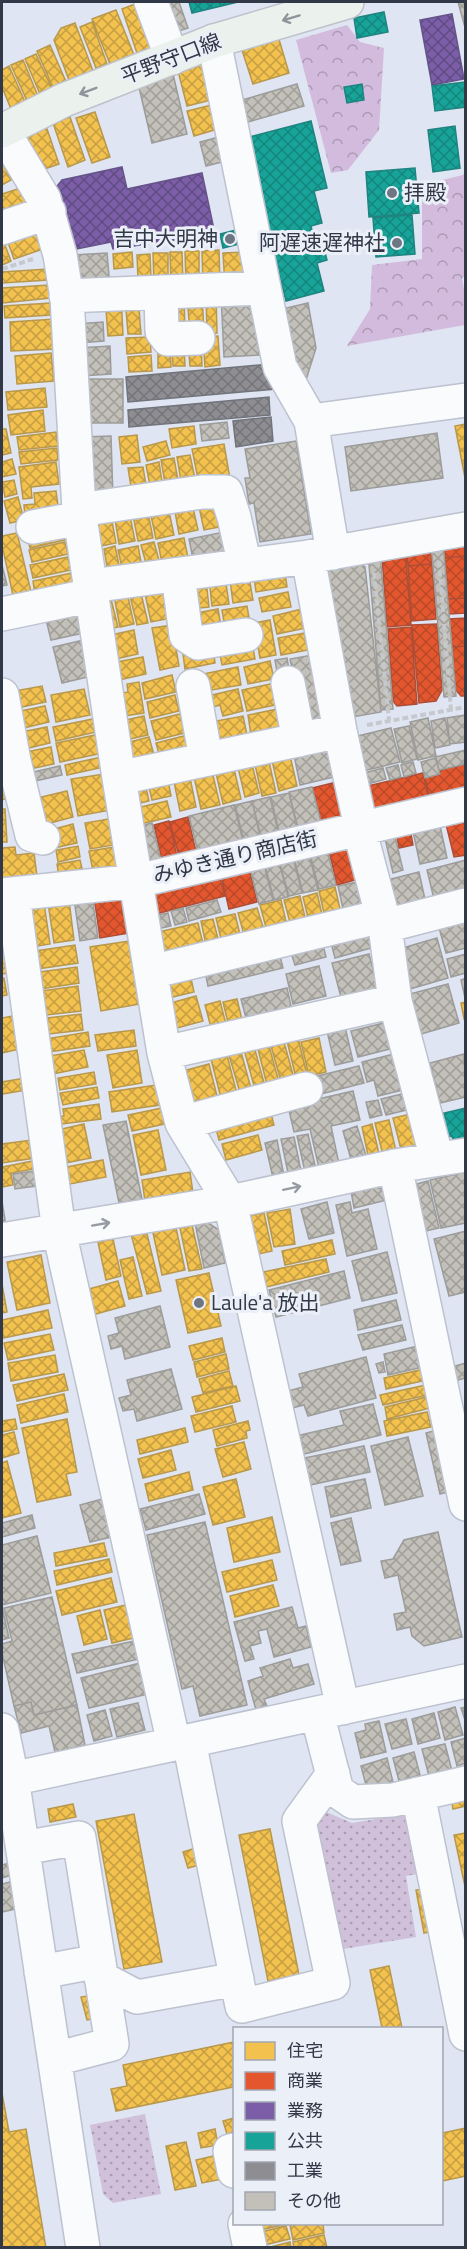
<svg xmlns="http://www.w3.org/2000/svg" width="467" height="2249" font-family="'Titillium Web','Noto Sans JP',sans-serif">
<style>
.grass{fill:url(#grass-dots)}
.forest{fill:url(#forest-crowns)}
.homes{fill:url(#homes-cross-hatch);stroke:#b8984c;stroke-width:1.5}
.shops{fill:url(#shops-cross-hatch);stroke:#ae4e36;stroke-width:1.5}
.offices{fill:url(#offices-cross-hatch);stroke:#65538a;stroke-width:1.5}
.public{fill:url(#public-cross-hatch);stroke:#1f8380;stroke-width:1.5}
.industry{fill:url(#industry-cross-hatch);stroke:#71747c;stroke-width:1.5}
.building{fill:url(#building-cross-hatch);stroke:#9c9c9b;stroke-width:1.5}
.lines{fill:none;stroke-linecap:round;stroke-linejoin:round}
.minor-casing{stroke:#bdc2cf;stroke-width:36}
.major-casing{stroke:#bfc2cb;stroke-width:36}
.path{stroke:#c5c8cc;stroke-width:4;stroke-dasharray:6 3;stroke-linecap:butt}
.minor{stroke:#fafbfd;stroke-width:33}
.major{stroke:#ebf2ee;stroke-width:33}
.oneway{stroke:#8e959a}
.oneway2{stroke:#969aa2}
.poi-dot{fill:#6e7583;stroke:#ebeff7;stroke-width:2}
.labels{text-anchor:middle;stroke-width:6;stroke-linejoin:round;paint-order:stroke}
.street-label{font-size:21px;fill:#313847;stroke:#ebeff7}
.poi-label{font-size:21px;fill:#313847;stroke:#ebeff7;text-anchor:start}
</style>
<defs>
<pattern id="grass-dots" width="8" height="8" patternUnits="userSpaceOnUse" patternTransform="scale(1.5)"><rect width="8" height="8" fill="#d1c0da"/><path d="M2 2h.1M6 6h.1" fill="none" stroke="#aa9db3" stroke-width="1.8" stroke-linecap="round"/></pattern>
<pattern id="forest-crowns" width="20" height="18" patternUnits="userSpaceOnUse" patternTransform="scale(1.5)"><rect width="20" height="18" fill="#d3bbdd"/><path d="M2 6a3 3 0 1 1 6 0M12 15a3 3 0 1 1 6 0" fill="none" stroke="#ac99b5"/></pattern>
<pattern id="homes-cross-hatch" width="8" height="8" patternUnits="userSpaceOnUse" patternTransform="scale(1.5)"><rect width="8" height="8" fill="#f2c14e"/><path d="M0 0l8 8M0 8l8-8" fill="none" stroke="#c59e43"/></pattern>
<pattern id="shops-cross-hatch" width="8" height="8" patternUnits="userSpaceOnUse" patternTransform="scale(1.5)"><rect width="8" height="8" fill="#e4572e"/><path d="M0 0l8 8M0 8l8-8" fill="none" stroke="#b94929"/></pattern>
<pattern id="offices-cross-hatch" width="8" height="8" patternUnits="userSpaceOnUse" patternTransform="scale(1.5)"><rect width="8" height="8" fill="#7b5ea7"/><path d="M0 0l8 8M0 8l8-8" fill="none" stroke="#604b82"/></pattern>
<pattern id="public-cross-hatch" width="8" height="8" patternUnits="userSpaceOnUse" patternTransform="scale(1.5)"><rect width="8" height="8" fill="#17a398"/><path d="M0 0l8 8M0 8l8-8" fill="none" stroke="#15867e"/></pattern>
<pattern id="industry-cross-hatch" width="8" height="8" patternUnits="userSpaceOnUse" patternTransform="scale(1.5)"><rect width="8" height="8" fill="#8d8d92"/><path d="M0 0l8 8M0 8l8-8" fill="none" stroke="#747479"/></pattern>
<pattern id="building-cross-hatch" width="8" height="8" patternUnits="userSpaceOnUse" patternTransform="scale(1.5)"><rect width="8" height="8" fill="#c3c0b9"/><path d="M0 0l8 8M0 8l8-8" fill="none" stroke="#9f9d98"/></pattern>
</defs>
<rect width="100%" height="100%" fill="#dfe5f2"/>
<path class="grass" d="M326,1812L352,1823L413,1813L423,1873L406,1876L416,1937L337,1950L316,1824Z
M145,2114L161,2194L113,2203L103,2194L90,2125Z"/>
<path class="forest" d="M347,25L360,42L384,48L379,130L348,170L331,173L296,40Z
M465,172L466,276L462,278L465,295V325L347,346L370,309L372,265L422,259V201L426,184L463,175Z"/>
<path class="homes" d="M138,3L155,50L138,56L122,9Z
M116,10L134,55L110,64L92,19Z
M92,22L107,64L96,68L80,27Z
M75,23L93,71L69,80L54,40L61,28Z
M278,36L289,73L253,84L241,47Z
M50,45L67,84L54,90L37,51Z
M36,54L52,89L40,94L25,59Z
M23,60L38,96L27,101L11,65Z
M201,60L211,100L187,106L177,67Z
M9,66L25,102L11,109L2,87V70Z
M212,105L218,129L194,136L187,111Z
M95,112L110,157L92,163L76,118Z
M70,117L85,160L68,167L53,123Z
M46,126L59,164L36,172L23,134Z
M2,162L11,180L2,185Z
M24,187L30,208L2,217V194Z
M28,230L30,236L38,234L43,249L14,259L6,237Z
M3,240L11,261L2,265V241Z
M219,250L220,284L203,285L202,251Z
M185,251H199V284H186Z
M132,252L133,267L114,269L113,254Z
M170,252H182L183,284H171Z
M246,252L247,286L225,287L223,253Z
M153,253H168V284L154,285Z
M150,254L151,278L138,279L137,255Z
M48,269L49,280L2,283V272Z
M49,285L50,298L3,303L2,288Z
M202,294L204,332L190,333L187,295Z
M206,294H216L217,333L207,334Z
M121,295L123,335L108,336L105,296Z
M138,296L141,334H128L125,297Z
M172,296H184L185,333H173Z
M50,303L51,315L5,318L4,306Z
M55,319L57,349L11,351L10,322Z
M218,336L220,365L205,367L203,337Z
M150,337L151,352L127,354L126,338Z
M201,342L202,366H190L188,343Z
M158,344H170L171,367L158,368Z
M172,344H184L185,366H173Z
M51,353L54,381L17,384L15,356Z
M151,355L152,371L129,372L128,357Z
M45,388L47,407L8,410L6,392Z
M43,410L45,431L11,435L8,415Z
M466,424V483L455,426Z
M194,426L196,444L172,448L169,429Z
M2,429H6L11,453L2,455Z
M56,432L58,446L19,450L17,437Z
M137,435L140,462L122,464L119,437Z
M166,441L170,455L147,461L143,447Z
M224,444L230,479L199,484L192,449Z
M57,448L58,460L21,464L19,452Z
M190,455L196,484L182,487L177,457Z
M174,458L179,486L166,489L161,460Z
M12,459L16,474L2,477V462Z
M56,462L59,484L31,487L32,498L23,499L19,467Z
M159,462L163,488L151,491L146,465Z
M143,467L147,491L132,493L128,468Z
M14,480L17,494L5,497L2,482Z
M56,491L59,513L25,516L24,505L35,504L34,493Z
M18,497L24,520L10,523L4,501Z
M215,499L220,527L204,530L198,502Z
M192,503L198,530L179,534L174,506Z
M168,507L174,535L156,539L150,511Z
M147,508L153,538L138,541L132,510Z
M129,511L135,541L119,544L114,513Z
M111,516L116,543L101,546L96,519Z
M62,527L65,540L30,548L27,535Z
M17,533L32,596L14,600L2,545V536Z
M184,538L188,558L162,563L158,543Z
M65,542L68,554L32,562L29,550Z
M154,542L160,564L147,567L141,545Z
M115,546L120,570L108,572L104,549Z
M138,546L142,567L123,572L118,550Z
M68,557L71,570L33,578L30,565Z
M285,572L287,587L256,592L254,577Z
M72,573L75,587L35,595L33,581Z
M225,577L229,604L212,606L209,579Z
M249,577L253,600L233,603L230,580Z
M206,580L209,607L189,609L186,582Z
M140,589L148,623L137,625L129,592Z
M144,589L167,593L172,618L151,622Z
M288,592L291,607L262,612L259,598Z
M127,593L134,624L120,627L114,596Z
M110,595L118,627L105,630L98,599Z
M247,606L250,624L225,628L222,610Z
M218,609L221,626L194,631L191,614Z
M302,609L306,628L277,634L273,616Z
M270,620L276,655L260,658L254,623Z
M172,625L179,666L160,670L152,628Z
M134,630L138,654L111,660L106,636Z
M304,633L308,650L281,655L278,638Z
M252,643L255,659L222,665L219,649Z
M213,648L215,663L185,669L183,654Z
M143,657L146,674L114,681L111,663Z
M270,661L274,679L248,684L244,667Z
M238,667L241,685L206,691L203,674Z
M172,675L176,692L145,699L142,683Z
M139,682L144,713L117,717L113,695L128,692L127,684Z
M275,683L280,704L247,711L242,690Z
M42,686L46,702L12,709L9,692Z
M84,689L90,715L56,722L51,695Z
M238,689L243,711L223,716L220,705L205,709L203,697Z
M175,695L179,711L150,718L147,702Z
M45,706L49,722L15,730L11,713Z
M278,709L282,728L251,735L248,715Z
M180,714L185,733L156,740L151,721Z
M144,716L148,735L121,741L117,722Z
M243,716L247,735L219,740L216,721Z
M93,719L96,732L56,741L53,727Z
M47,727L50,743L20,750L16,733Z
M100,734L103,753L60,762L56,743Z
M184,736L188,750L160,757L156,743Z
M149,737L154,755L126,762L122,744Z
M51,747L54,764L25,770L21,753Z
M289,751L297,786L279,791L271,756Z
M102,757L104,767L67,775L65,765Z
M268,757L276,793L262,796L254,760Z
M232,760L241,799L223,804L216,773Z
M251,760L259,793L245,797L237,763Z
M211,767L220,805L201,809L193,772Z
M189,773L196,807L180,811L173,777Z
M104,774L111,810L78,816L71,779Z
M167,775L171,796L152,800L147,778Z
M144,779L149,801L128,806Z
M4,785L7,798L2,800V786Z
M67,791L73,817L39,826L33,799Z
M167,801L171,817L136,825L132,809Z
M2,809H5L7,842H2Z
M114,818L119,844L90,849L85,823Z
M73,824L77,843L54,848L50,830Z
M78,846L80,857L58,862L56,850Z
M120,846L125,871L94,876L89,851Z
M15,847L16,855L34,853L37,876L2,881V848Z
M80,860L83,873L59,877L57,864Z
M335,887L342,918L326,922L319,891Z
M317,893L324,923L310,926L303,897Z
M300,896L307,926L292,930L284,900Z
M69,900L74,940L54,943L48,903Z
M281,900L288,930L268,935L260,905Z
M44,903L50,944L32,947L27,906Z
M257,908L266,936L246,942L238,913Z
M235,914L242,943L223,947L216,918Z
M213,919L220,947L207,950L201,921Z
M198,923L205,952L161,962L154,933Z
M129,941L140,1004L101,1011L90,947Z
M75,945L78,963L31,970L29,952Z
M2,957H8L10,973L2,974Z
M77,967L79,983L34,990L32,973Z
M190,974L194,992L164,999L159,981Z
M2,978H4L7,995L2,996Z
M78,986L81,1011L37,1016L34,992Z
M196,996L203,1021L173,1029L167,1004Z
M237,999L244,1028L230,1031L223,1002Z
M220,1001L228,1032L213,1035L205,1005Z
M466,1002V1018L464,1019L461,1003Z
M81,1014L83,1030L40,1035L38,1019Z
M18,1015L24,1048L2,1053V1018Z
M134,1030L136,1046L98,1051L95,1035Z
M88,1032L90,1046L42,1053L39,1040Z
M298,1038L308,1079L297,1082L287,1041Z
M319,1038L326,1072L309,1076L301,1042Z
M284,1042L295,1082L282,1085L271,1046Z
M269,1046L280,1086L268,1089L258,1049Z
M84,1050L88,1067L47,1075L43,1057Z
M137,1050L142,1083L113,1088L107,1055Z
M255,1050L266,1090L256,1093L245,1053Z
M241,1052L252,1092L241,1096L229,1055Z
M227,1055L238,1098L222,1102L211,1059Z
M209,1064L219,1104L189,1112L179,1072Z
M94,1072L96,1084L60,1090L58,1078Z
M25,1078L27,1090L2,1094V1082Z
M156,1085L160,1105L112,1112L109,1092Z
M97,1087L99,1098L63,1105L60,1093Z
M99,1104L101,1119L54,1125L53,1117L64,1116L63,1109Z
M269,1106L274,1125L219,1140L214,1121Z
M162,1108L165,1124L132,1131L128,1115Z
M411,1114L420,1149L402,1153L393,1118Z
M389,1120L397,1156L384,1159L375,1123Z
M84,1124L91,1158L60,1164L53,1131Z
M372,1124L380,1158L369,1160L362,1127Z
M158,1130L166,1170L141,1175L133,1135Z
M258,1135L262,1150L226,1160L222,1144Z
M32,1140L35,1158L2,1163V1144Z
M103,1160L106,1177L60,1186L56,1169Z
M33,1161L34,1169L11,1173L13,1185L2,1187V1167Z
M190,1172L193,1193L145,1201L142,1180Z
M290,1209L295,1244L274,1247L267,1213Z
M264,1213L272,1251L254,1255L247,1227L252,1215Z
M175,1223L185,1270L162,1275L152,1228Z
M192,1225L202,1269L189,1271L180,1228Z
M146,1230L161,1291L147,1294L131,1234Z
M113,1239L121,1276L106,1280L98,1242Z
M332,1240L335,1254L285,1265L282,1251Z
M41,1255L50,1303L17,1310L7,1262Z
M133,1257L142,1296L129,1299L120,1260Z
M326,1259L329,1272L266,1287L263,1272Z
M209,1273L221,1326L188,1333L176,1280Z
M118,1281L125,1306L92,1315L85,1290Z
M2,1284L7,1312L2,1313Z
M48,1310L52,1328L3,1338L2,1320Z
M50,1334L54,1350L8,1360L4,1343Z
M222,1338L225,1352L193,1360L189,1346Z
M226,1354L229,1369L197,1377L194,1362Z
M55,1355L58,1372L11,1381L8,1363Z
M424,1369L427,1380L386,1389L384,1378Z
M229,1371L233,1386L203,1393L199,1379Z
M64,1374L68,1390L17,1401L13,1385Z
M426,1385L428,1395L383,1405L380,1395Z
M236,1386L240,1401L196,1412L192,1397Z
M64,1394L68,1412L21,1423L17,1405Z
M427,1397L430,1408L387,1419L385,1407Z
M232,1406L236,1422L195,1432L191,1416Z
M427,1412L431,1427L387,1436L384,1421Z
M15,1419L17,1429L2,1432V1421Z
M67,1419L77,1472L66,1474L71,1495L37,1502L22,1428Z
M248,1421L250,1430L246,1431L247,1438L217,1446L213,1430Z
M185,1428L188,1442L140,1454L137,1440Z
M14,1432L19,1453L2,1458V1435Z
M244,1442L251,1469L223,1477L215,1449Z
M171,1450L176,1470L143,1478L138,1459Z
M7,1461L21,1513L2,1518V1463Z
M189,1472L193,1490L149,1501L145,1484Z
M236,1479L245,1517L213,1525L203,1487Z
M272,1517L280,1552L234,1562L227,1528Z
M104,1543L107,1556L56,1566L54,1553Z
M109,1559L112,1572L57,1585L54,1571Z
M272,1560L277,1580L227,1592L222,1572Z
M111,1578L117,1602L62,1615L56,1591Z
M273,1585L279,1606L235,1617L230,1596Z
M126,1605L134,1638L112,1643L104,1610Z
M100,1610L107,1639L84,1645L77,1616Z
M466,1794V1806L453,1809L451,1798Z
M73,1804L76,1817L50,1822L48,1809Z
M134,1814L162,1962L124,1969L96,1821Z
M270,1829L299,1975L268,1981L239,1835Z
M466,1833V1891L454,1835Z
M199,1847L203,1864L188,1868L183,1852Z
M429,1888L438,1930L424,1933L416,1890Z
M389,1966L402,2028H382L370,1970Z
M93,1995L98,2018L87,2020L81,1997Z
M234,2042V2087L116,2111L111,2089L127,2086L123,2065Z
M2,2093L9,2132L26,2129L46,2248H2Z
M234,2118V2132L227,2134L223,2121Z
M466,2128V2176L442,2181V2133Z
M215,2129L218,2145L201,2148L198,2133Z
M186,2142L196,2186L175,2190L166,2146Z
M218,2155L223,2179L202,2183L196,2160Z
M259,2224H287L260,2230Z
M298,2224H323L324,2233L293,2240L290,2225Z
M286,2226L290,2239L264,2245L261,2232Z
M324,2235L327,2248H294L293,2242Z
M290,2242L291,2248H267Z"/>
<path class="shops" d="M466,538V556L445,558L444,549Z
M430,544L432,564L408,566L406,546Z
M405,548L411,625L387,627L382,557Z
M466,556V598L448,599L445,558Z
M432,564L436,619L412,621L408,566Z
M466,598V613L449,614L448,599Z
M466,618V646L452,647L449,619Z
M437,624L442,690L436,701L419,703L412,625Z
M411,627L417,704L397,706L393,701L388,629Z
M466,646V696H461L455,689L452,647Z
M466,764V793L430,801L425,777L440,774L439,770Z
M423,773L429,801L365,816L359,788Z
M345,780L354,819L322,826L312,788Z
M466,815V855L454,857L445,820Z
M188,817L197,856L180,860L170,822Z
M169,821L178,861L163,864L154,825Z
M410,829L413,845L399,848L396,831Z
M357,839L366,877L337,885L328,847Z
M248,864L257,902L229,909L220,870Z
M218,871L225,896L152,915L146,890Z
M124,892L130,933L100,938L94,897Z"/>
<path class="offices" d="M452,14L464,79L432,85L420,20Z
M122,167L127,189L202,173L215,234L113,249L111,242L67,251L51,194L62,180Z"/>
<path class="public" d="M189,2H238L192,13Z
M384,12L388,32L357,38L354,18Z
M465,82L466,107L435,111L432,86Z
M362,84L364,100L347,103L344,87Z
M311,121L327,188L314,191L322,223L311,226L316,247L323,245L327,260L317,263L324,291L286,301L245,138Z
M455,126L460,168L433,172L428,130Z
M415,168L419,213L369,217L366,172Z
M412,215L415,254L376,257L373,218Z
M240,229L243,243L223,248L220,234Z
M466,1108V1146L455,1148L452,1136L445,1138L440,1114Z"/>
<path class="industry" d="M270,364L276,389L128,402L126,377Z
M269,397L270,415L129,427L128,410Z
M271,417L273,441L236,447L233,421Z"/>
<path class="building" d="M159,2H179L188,28L169,34Z
M458,2H466V31Z
M173,74L187,134L152,143L138,83Z
M297,84L304,106L248,122L242,100Z
M219,137L226,161L206,166L200,142Z
M107,253L110,287L75,290L73,255Z
M255,292L259,355L224,357L221,294Z
M308,303L316,348L306,380L286,353L278,310Z
M103,322L104,341L78,343L76,324Z
M110,346L111,374L81,376L79,348Z
M83,379H123V423H82Z
M227,422L229,438L202,441L200,425Z
M437,433L443,478L351,491L345,447Z
M111,436L113,498L84,499L82,437Z
M296,441L311,534L260,542L254,503L249,504L245,478H250L245,449Z
M224,532L227,542L223,552L193,559L189,539Z
M443,542L456,696L444,697L431,543Z
M380,552L393,709L381,710L368,553Z
M355,559L365,567L381,712L347,718L321,574Z
M2,565L7,585L2,586Z
M78,608L84,633L51,640L45,615Z
M84,640L92,676L62,683L53,647Z
M312,655L326,725L305,729L290,659Z
M287,658L290,675L278,678L275,660Z
M466,715V742L450,744L447,718Z
M428,718L436,756L418,760L410,722Z
M445,718L450,745L435,748L431,721Z
M409,726L417,759L402,763L394,729Z
M391,728L400,762L359,772L353,747L358,736Z
M327,747L334,777L300,785L294,755Z
M466,750V764L439,770L435,757Z
M436,758L440,774L425,778L421,762Z
M413,762L416,773L404,777L401,765Z
M398,765L401,777L390,780L386,768Z
M60,766L62,775L35,781L33,772Z
M383,768L386,779L360,786L357,775Z
M312,787L322,826L299,832L289,792Z
M289,793L298,832L280,836L271,797Z
M270,797L279,836L262,840L252,801Z
M252,801L261,841L245,845L235,805Z
M234,805L244,845L199,856L189,816Z
M439,821L447,858L420,864L412,827Z
M152,823L162,865L147,868L137,827Z
M394,832L403,870L393,873L384,834Z
M326,846L336,885L319,889L309,850Z
M308,850L318,890L303,893L293,854Z
M292,854L302,893L289,896L278,857Z
M278,857L288,897L274,900L264,861Z
M466,860V891L434,899L427,870Z
M263,861L273,900L259,904L249,864Z
M419,872L426,904L390,913L383,881Z
M362,881L363,914L345,918L338,886Z
M92,896L98,938L80,941L74,899Z
M217,900L221,912L189,921L186,908Z
M183,908L187,922L175,925L171,911Z
M168,913L171,926L152,930L149,917Z
M466,917V948L446,953L438,924Z
M371,929L375,947L335,958L330,939Z
M437,938L448,978L410,989L399,949Z
M322,941L326,957L295,965L290,949Z
M279,952L283,968L208,986L205,971Z
M369,954L379,992L342,1001L332,963Z
M466,954V973L451,977L447,959Z
M319,966L326,996L293,1004L286,974Z
M466,978V998H465L461,980Z
M448,984L459,1023L421,1034L410,994Z
M287,988L293,1015L248,1026L241,999Z
M392,1021L398,1047L358,1057L351,1031Z
M345,1027L353,1061L335,1065L327,1031Z
M394,1054L403,1090L378,1096L374,1080L367,1082L362,1062Z
M464,1054L466,1097L440,1103L430,1063Z
M359,1066L364,1083L317,1095L313,1077Z
M353,1091L360,1120L331,1126L339,1164L319,1168L310,1129L294,1132L288,1106Z
M406,1093L411,1109L386,1115L381,1099Z
M378,1100L382,1115L370,1118L366,1102Z
M126,1121L142,1199L119,1203L103,1125Z
M357,1126L367,1159L352,1163L343,1131Z
M308,1134L316,1170L305,1172L297,1136Z
M294,1137L301,1171L288,1173L281,1139Z
M277,1140L284,1176L273,1178L265,1143Z
M34,1171L36,1186L15,1189L13,1174Z
M466,1172V1223L441,1228L430,1180Z
M428,1181L439,1228L421,1232L412,1194L417,1184Z
M375,1186L385,1191L387,1200L354,1208L351,1191Z
M2,1201L6,1226L2,1227Z
M327,1202L334,1233L309,1239L301,1209Z
M350,1202L352,1213L368,1209L377,1249L347,1256L336,1205Z
M205,1221L219,1230L225,1263L204,1268L195,1223Z
M466,1231V1292L449,1296L434,1239Z
M387,1252L397,1293L362,1301L352,1261Z
M344,1271L350,1298L276,1317L269,1290Z
M396,1300L401,1320L358,1330L354,1310Z
M160,1306L170,1347L125,1359L122,1346L111,1349L108,1336L119,1333L115,1318Z
M402,1325L406,1340L363,1350L358,1335Z
M418,1346L423,1367L388,1375L384,1354Z
M366,1357L376,1398L308,1416L304,1405L292,1408L288,1391L303,1387L299,1374Z
M383,1362L385,1372L379,1373L376,1364Z
M466,1363V1378L454,1381L451,1367Z
M171,1369L182,1409L137,1421L134,1409L123,1411L119,1398L131,1395L127,1380Z
M373,1404L381,1435L304,1454L300,1435L344,1425L340,1411Z
M441,1429L455,1490L440,1494L426,1433Z
M408,1437L423,1496L385,1505L371,1446Z
M364,1446L370,1472L310,1485L304,1458Z
M365,1479L371,1508L331,1517L325,1487Z
M199,1494L205,1514L146,1530L140,1509Z
M106,1498L116,1536L90,1542L80,1505Z
M32,1515L35,1528L2,1537V1523Z
M351,1518L361,1561L341,1565L331,1523Z
M205,1522L247,1705L200,1716L193,1686L182,1689L147,1535Z
M438,1532L462,1637L424,1646L412,1636L410,1627L397,1630L394,1614L406,1612L398,1575L385,1578L381,1561L393,1559L404,1540Z
M37,1536L51,1593L2,1605V1545Z
M52,1597L77,1705L34,1715L31,1702L14,1706L2,1653V1644L12,1641L4,1608Z
M2,1607L9,1638L2,1640Z
M292,1607L298,1628L306,1626L311,1647L274,1657L267,1629L258,1631L261,1643L250,1646L254,1659L245,1661L234,1622Z
M135,1641L139,1659L77,1673L72,1654Z
M290,1659L293,1668L308,1664L314,1684L264,1699L267,1706L256,1710L248,1681L263,1676L260,1668Z
M140,1663L148,1694L89,1708L81,1678Z
M31,1702L34,1715L77,1705L85,1745L55,1752L49,1726L21,1733L14,1706Z
M138,1703L145,1730L117,1737L110,1709Z
M455,1707L463,1735L445,1740L438,1712Z
M466,1707V1723L461,1708Z
M105,1710L112,1736L94,1741L87,1715Z
M434,1713L440,1738L418,1744L412,1719Z
M406,1719L412,1744L392,1749L385,1724Z
M379,1721L386,1752L361,1758L355,1733L366,1730L365,1724Z
M466,1738V1763L457,1766L451,1742Z
M445,1744L452,1771L429,1776L422,1749Z
M414,1752L420,1775L399,1781L393,1758Z
M387,1758L393,1782L367,1789L361,1766Z
M9,1863L12,1875L2,1878V1865Z
M10,1882L16,1909L2,1912V1884Z"/>
<g class="lines">
<defs>
<path id="minor" d="M151,2L172,58
M214,41L280,367L311,421L333,553
M3,131L44,199L60,255L67,298L79,510L119,778L164,1053L182,1123L230,1202L343,1708
M2,228L49,212
M161,292L162,331L168,339L198,338
M66,296L264,288
M311,421L466,400
M79,510L202,492H226L234,517L245,566
M33,527L80,518
M308,557L340,731L361,827
M178,575L186,635L198,643L246,635
M91,586L308,557L466,529
M2,614L93,595
M288,683L299,740
M193,686L206,759
M2,695L14,761L32,835L43,838
M119,778L340,731
M359,828L385,926L395,1001L437,1159
M2,895L137,881L466,804
M13,895L59,1231L174,1744
M385,926L466,905
M151,972L382,916
M164,1053L395,1001
M182,1123L306,1089
M395,1166L466,1504
M2,1240L230,1202L395,1166L466,1155
M317,1713L337,1791L353,1802L393,1800L466,1783
M2,1730L12,1778L83,2248
M189,1741L242,2006L333,1983L299,1821L333,1774
M2,1781L466,1681
M418,1794L466,2034
M23,1848L79,1838L112,2044L55,2059
M41,1972L99,1961
M101,1978L137,1997L237,1979
M234,2150L230,2151L234,2171
M245,2224L250,2248"/>
<path id="major" d="M2,131L64,100L214,41L347,2"/>
</defs>
<use href="#minor" class="minor-casing"/>
<use href="#major" class="major-casing"/>
<path class="path" d="M2,269L33,259
M439,561L451,710
M374,573L389,720
M367,725L466,707"/>
<use href="#minor" class="minor"/>
<use href="#major" class="major"/>
</g>
<defs><path id="oneway-shaft" d="M-6 0H5M1.5-3L5.5 0L1.5 3" fill="none" stroke-width="1.6" stroke-linecap="round" stroke-linejoin="round" transform="scale(1.5)"/></defs>
<g class="oneway">
<use href="#oneway-shaft" transform="translate(291 18) rotate(163)"/>
<use href="#oneway-shaft" transform="translate(88 91) rotate(159)"/>
</g>
<g class="oneway2">
<use href="#oneway-shaft" transform="translate(292 1188) rotate(-12)"/>
<use href="#oneway-shaft" transform="translate(101 1224) rotate(-10)"/>
</g>
<g class="poi-dot">
<circle cx="392" cy="193" r="6"/>
<circle cx="230" cy="239" r="6"/>
<circle cx="397" cy="243" r="6"/>
<circle cx="199" cy="1303" r="6"/>
</g>
<g class="labels">
<g class="street-label">
<text transform="translate(171 59) rotate(-21)" y="7">平野守口線</text>
<text transform="translate(235 857) rotate(-13)" y="7">みゆき通り商店街</text>
</g>
<g class="poi-label">
<text x="404" y="200">拝殿</text>
<text x="218" y="246" text-anchor="end">吉中大明神</text>
<text x="385" y="250" text-anchor="end">阿遅速遅神社</text>
<text x="211" y="1310">Laule'a 放出</text>
</g>
</g>
<rect width="467" height="2249" fill="none" stroke="#313847" stroke-width="6"/>
<rect x="233" y="2027" width="210" height="198" fill="#ebeff7" stroke="#a1a6b1" stroke-width="1.5"/>
<rect x="245" y="2042" width="30" height="18" fill="#f2c14e" stroke="#a1a6b1" stroke-width="1.5"/>
<text x="287" y="2057" font-size="18" fill="#313847">住宅</text>
<rect x="245" y="2072" width="30" height="18" fill="#e4572e" stroke="#a1a6b1" stroke-width="1.5"/>
<text x="287" y="2087" font-size="18" fill="#313847">商業</text>
<rect x="245" y="2102" width="30" height="18" fill="#7b5ea7" stroke="#a1a6b1" stroke-width="1.5"/>
<text x="287" y="2117" font-size="18" fill="#313847">業務</text>
<rect x="245" y="2132" width="30" height="18" fill="#17a398" stroke="#a1a6b1" stroke-width="1.5"/>
<text x="287" y="2147" font-size="18" fill="#313847">公共</text>
<rect x="245" y="2162" width="30" height="18" fill="#8d8d92" stroke="#a1a6b1" stroke-width="1.5"/>
<text x="287" y="2177" font-size="18" fill="#313847">工業</text>
<rect x="245" y="2192" width="30" height="18" fill="#c3c0b9" stroke="#a1a6b1" stroke-width="1.5"/>
<text x="287" y="2207" font-size="18" fill="#313847">その他</text>
</svg>
